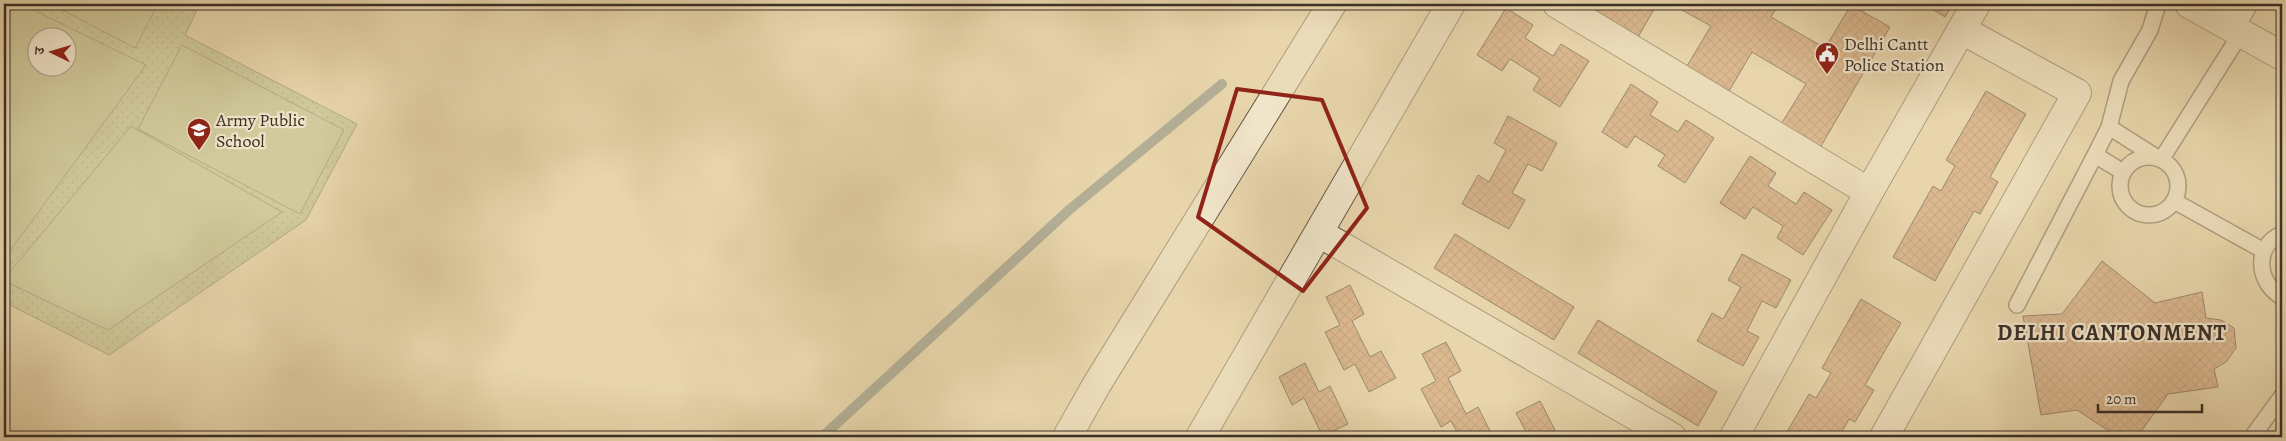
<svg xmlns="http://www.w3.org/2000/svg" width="2286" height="441" font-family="Alegreya,'Noto Serif Devanagari',serif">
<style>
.grass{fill:url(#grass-dots);stroke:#787659;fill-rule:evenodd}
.pitch{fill:#b5bd8a;stroke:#787659;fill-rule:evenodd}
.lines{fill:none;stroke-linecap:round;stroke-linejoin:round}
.stream{stroke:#74807c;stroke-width:10}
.building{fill:url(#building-cross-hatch);stroke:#3a3028}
.service-casing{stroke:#665949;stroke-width:18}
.minor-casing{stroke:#665949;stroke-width:30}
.tertiary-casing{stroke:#665949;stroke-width:30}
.service{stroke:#f0e4c9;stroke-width:15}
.minor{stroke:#f0e4c9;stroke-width:28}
.tertiary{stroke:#f0e4c9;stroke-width:28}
.marked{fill:none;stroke:#8f2418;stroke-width:4;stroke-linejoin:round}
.labels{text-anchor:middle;stroke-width:4.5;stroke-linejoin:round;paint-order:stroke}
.poi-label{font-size:18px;fill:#3a3028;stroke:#f0e4c9;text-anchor:start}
.district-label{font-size:22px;font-weight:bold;letter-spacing:1px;fill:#3a3028;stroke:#f0e4c9}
</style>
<defs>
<pattern id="grass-dots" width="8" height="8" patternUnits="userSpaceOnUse" patternTransform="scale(1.25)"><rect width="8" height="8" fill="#b5bd8a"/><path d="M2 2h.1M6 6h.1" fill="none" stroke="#949a71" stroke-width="1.8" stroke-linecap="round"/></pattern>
<pattern id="building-cross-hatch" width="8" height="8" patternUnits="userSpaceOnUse" patternTransform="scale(1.25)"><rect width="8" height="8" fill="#ce956d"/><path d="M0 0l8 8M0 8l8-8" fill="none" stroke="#a87a5a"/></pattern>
</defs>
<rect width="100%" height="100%" fill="#e8d5ac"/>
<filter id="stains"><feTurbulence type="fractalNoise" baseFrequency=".004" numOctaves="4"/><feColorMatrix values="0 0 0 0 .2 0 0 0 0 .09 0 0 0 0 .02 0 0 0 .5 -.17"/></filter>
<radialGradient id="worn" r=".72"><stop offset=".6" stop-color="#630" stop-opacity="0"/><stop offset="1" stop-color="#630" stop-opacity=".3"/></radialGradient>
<path class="grass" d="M4,4H200L185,35L357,124L306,220L109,355L4,302ZM38,38H68V68H38Z"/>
<path class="pitch" d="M4,4H21L146,65L4,259ZM38,38H68V68H38Z
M51,4H158L135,48Z
M182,45L344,130L300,214L138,129Z
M131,126L282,212L108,330L4,281V279Z"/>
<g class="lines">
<path class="stream" d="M822,437L1069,210L1222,84"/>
</g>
<path class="building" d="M1602,4H1657L1638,37L1597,12Z
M1671,4H1779L1771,17L1825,48L1851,5L1890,27L1820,148L1781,124L1806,84L1752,52L1729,91L1687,66L1711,26Z
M1929,4H1953L1945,17L1927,6Z
M1506,8L1533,25L1525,38L1553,56L1561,44L1589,61L1560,107L1533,90L1540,78L1510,59L1502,71L1477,55Z
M1631,84L1658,102L1650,115L1678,132L1686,120L1714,138L1685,183L1658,166L1665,155L1635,136L1627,148L1602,132Z
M1986,91L2026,114L1990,177L1998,182L1980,214L1974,211L1935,281L1893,257L1933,186L1941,191L1955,166L1946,160Z
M1508,116L1557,143L1542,171L1528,164L1512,193L1525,200L1509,229L1462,204L1478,175L1489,182L1506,150L1494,143Z
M1750,156L1776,173L1768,186L1796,204L1804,192L1832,210L1803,255L1777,238L1783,226L1753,207L1745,219L1720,203Z
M1455,234L1574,307L1554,340L1434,268Z
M1742,254L1791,280L1776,308L1762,301L1747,331L1759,337L1743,366L1697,341L1712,313L1723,319L1741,287L1728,280Z
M2102,261L2155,303L2202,292L2206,318L2221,320L2234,328L2236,348L2226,362L2214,369L2218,387L2168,394L2137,437H2118L2077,410L2041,415L2023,316L2062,314Z
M1350,285L1364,314L1352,321L1370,357L1381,351L1396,378L1369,392L1355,364L1344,370L1325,332L1340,325L1326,297Z
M1861,299L1901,323L1865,385L1874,390L1855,422L1849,419L1839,437H1784L1809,394L1816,398L1831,373L1822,368Z
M1598,320L1717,392L1698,426L1578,353Z
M1446,342L1461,371L1448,378L1466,414L1478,407L1492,435L1489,437H1460L1451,421L1441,427L1421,389L1436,381L1422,354Z
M1305,363L1319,392L1330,386L1348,424L1333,431L1336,437H1317L1322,435L1304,398L1292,405L1279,377Z
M1540,401L1555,430L1542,437H1529L1516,413Z"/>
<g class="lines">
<defs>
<path id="service" d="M2158,4L2150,30L2121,81L2109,127L2161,160L2241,33
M2095,155L2109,127
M2120 186a29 29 0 1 1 58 0a29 29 0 1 1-58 0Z
M2174,201L2264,251
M2282,234C2253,246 2257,283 2282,297
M2017,305L2095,155L2123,172
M2252,437L2282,396"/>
<path id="minor" d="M1557,4L1869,192
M2230,26L2243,4
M1319,233L1672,437
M1067,437L1097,384L1332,4
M1200,437L1451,4
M1734,437L1869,192L1976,4
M1884,437L2077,93L1962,30"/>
<path id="tertiary" d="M2189,4L2282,56"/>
</defs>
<use href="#service" class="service-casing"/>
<use href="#minor" class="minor-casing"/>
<use href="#tertiary" class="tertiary-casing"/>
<use href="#service" class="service"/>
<use href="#minor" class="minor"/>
<use href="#tertiary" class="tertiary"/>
</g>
<path d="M0 0H2286V441H0ZM1237,89L1322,100L1367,208L1303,291L1198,217Z" fill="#e8d5ac" fill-opacity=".55" fill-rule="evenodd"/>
<path class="marked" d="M1237,89L1322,100L1367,208L1303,291L1198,217Z"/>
<defs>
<symbol id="civic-pin" viewBox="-11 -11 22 30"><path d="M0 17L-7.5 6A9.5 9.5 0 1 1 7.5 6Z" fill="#8f2418" stroke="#f0e4c9"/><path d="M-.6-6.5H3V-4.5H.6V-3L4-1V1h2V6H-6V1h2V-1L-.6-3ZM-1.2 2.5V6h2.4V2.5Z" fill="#fff"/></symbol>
<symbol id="school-pin" viewBox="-11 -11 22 30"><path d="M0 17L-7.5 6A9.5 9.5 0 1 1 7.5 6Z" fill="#8f2418" stroke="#f0e4c9"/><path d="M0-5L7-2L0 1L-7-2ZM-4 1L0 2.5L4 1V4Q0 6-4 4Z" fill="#fff"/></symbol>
</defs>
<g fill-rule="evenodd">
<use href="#civic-pin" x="1813" y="40" width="28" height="38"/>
<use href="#school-pin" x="185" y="116" width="28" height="38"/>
</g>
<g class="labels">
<g class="poi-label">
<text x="1844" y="50">Delhi Cantt<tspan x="1844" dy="21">Police Station</tspan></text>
<text x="216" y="126">Army Public<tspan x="216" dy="21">School</tspan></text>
</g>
<g class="district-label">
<text x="2112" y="340">DELHI CANTONMENT</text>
</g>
</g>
<rect width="2286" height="441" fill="none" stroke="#e8d5ac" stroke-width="20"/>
<rect x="5" y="5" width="2276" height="431" fill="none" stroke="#3a3028" stroke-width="2.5"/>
<rect x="10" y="10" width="2266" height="421" fill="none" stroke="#3a3028"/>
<g transform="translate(52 52) rotate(275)"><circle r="24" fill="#f0e4c9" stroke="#a79c89"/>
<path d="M0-4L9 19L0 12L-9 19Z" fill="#8f2418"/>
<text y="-8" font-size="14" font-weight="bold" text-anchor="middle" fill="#3a3028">उ</text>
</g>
<path d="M2098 404v8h104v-8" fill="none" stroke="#3a3028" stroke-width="2.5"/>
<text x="2106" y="404" font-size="15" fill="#3a3028" stroke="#f0e4c9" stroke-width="4" paint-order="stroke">20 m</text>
<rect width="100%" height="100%" filter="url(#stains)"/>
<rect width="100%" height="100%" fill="url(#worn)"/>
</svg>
